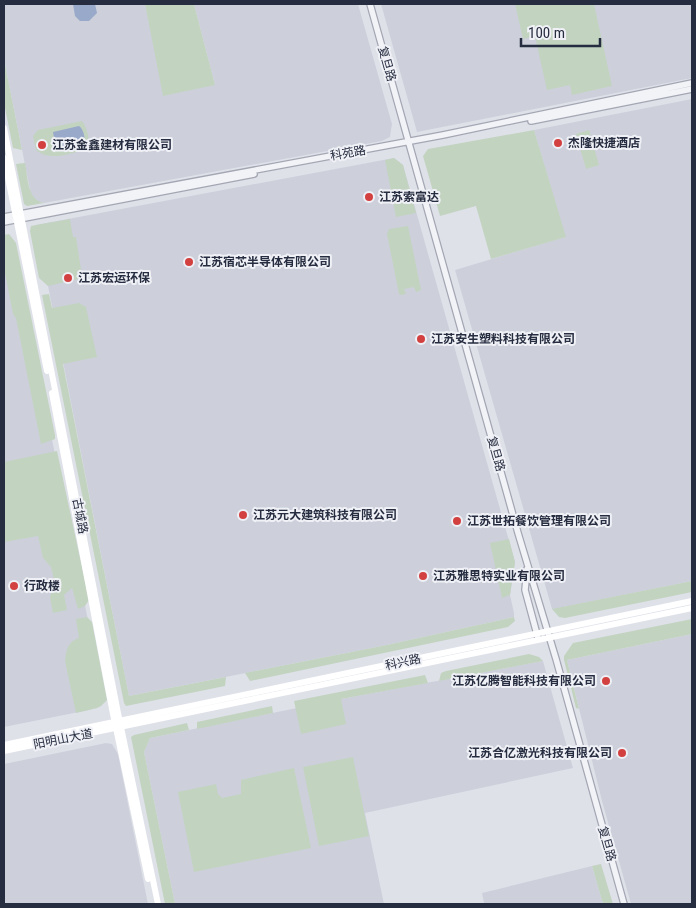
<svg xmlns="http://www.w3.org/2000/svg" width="696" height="908" font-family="'Roboto Condensed','Noto Sans SC',sans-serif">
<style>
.built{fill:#cdd0db}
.green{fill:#c2d3c0}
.water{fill:#99a9ca}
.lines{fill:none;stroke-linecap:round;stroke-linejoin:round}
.tertiary-casing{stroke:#a4a7b3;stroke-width:8}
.tertiary{stroke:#f2f3f7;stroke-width:5.5}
.secondary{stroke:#fff;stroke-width:6}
.poi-dot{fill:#d24040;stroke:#eff1f6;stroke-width:2}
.labels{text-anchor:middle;stroke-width:4;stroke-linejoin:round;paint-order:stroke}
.street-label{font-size:12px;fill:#272d40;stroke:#eff1f6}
.poi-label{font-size:12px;font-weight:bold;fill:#272d40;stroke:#eff1f6;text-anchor:start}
</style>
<rect width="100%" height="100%" fill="#dfe1e9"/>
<path class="built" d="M4,4H145L153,41L215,85L194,4H358L392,124L390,137L382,141L44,203L38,202L31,195L4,59Z
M381,4H692V78L417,132Z
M692,99V581L554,609H552L455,270L565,237L534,130Z
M394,158L403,165L515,562L510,595L514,613V617L382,646L129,696L36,225Z
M4,234L6,235L13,243L104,701L101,706L89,710L4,727Z
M692,634V904H631L602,801L567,660Z
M543,661L573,768L365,813L384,904H175L144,752L150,738L341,699Z
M106,743L112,744L118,754L148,904H4V764Z
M592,866L603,904H480L484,903L482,893Z"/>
<path class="green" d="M145,4H194L215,85L163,96Z
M515,4H594L612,86L572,95L570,85L547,90L535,36L523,39Z
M4,59L22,150L13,148L4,103Z
M82,121C87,127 92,144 86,150C69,153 50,162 36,150L33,136L38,130Z
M534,130L566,237L491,259L476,206L440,216L423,156L428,149Z
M589,130L599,165L586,169L576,134Z
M394,158L403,165L416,213L396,217L385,160Z
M25,163C28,177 27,200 44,203L27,206L24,204L16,164Z
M70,219L73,237H76L82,276L78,279L48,286L39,278L30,231L31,226L36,225Z
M408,226L421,290L416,292L414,287L404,289L406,294L401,295L399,294L387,234L389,229Z
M9,234L16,243L55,435V439L41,444L16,318L13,314L4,268V235Z
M49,294L52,308L79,303L86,307L97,357L63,364L129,696L226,677L225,686L126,706L124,703L42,295Z
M57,451L89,600L85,606L78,609L72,588L64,595L67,610L53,613L50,597L54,585V579L51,567L43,558L38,536L4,542V462Z
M509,539L515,562L510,595L502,598L490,543Z
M692,581V592L565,618L559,617L552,609Z
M87,617L92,622L107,700L101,706L97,708L76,713L65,661C66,650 68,641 79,638L76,619Z
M514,617L515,621L508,627L250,681L245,673L382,646Z
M692,619V634L567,660L579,709L576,708L564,660V656L573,643Z
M529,654L539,657L543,661L439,681L441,673L446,671Z
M425,675L428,683L341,699L346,724L301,734L294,701Z
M272,706L273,713L197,729V722Z
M187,723L189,730L150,738L144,752L175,904H165L131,737L134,735Z
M353,757L369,836L319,846L303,767Z
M294,768L311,848L194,872L178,792L216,784L218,794L222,798L241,794V780Z
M601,864L613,904H603L592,866Z"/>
<path class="water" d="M73,4H95L97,13L89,21H80L75,16Z
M79,126C84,129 86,141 84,146L56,151L53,132Z"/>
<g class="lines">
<defs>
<path id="tertiary" d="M370,4L518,533L556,659L624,904
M531,121L692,89
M4,217L443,135L692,83
M4,222L254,174
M527,569L525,590L538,638"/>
</defs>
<use href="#tertiary" class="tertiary-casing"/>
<use href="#tertiary" class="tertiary"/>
<path class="secondary" d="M4,128L118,713L158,904
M4,158L47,371
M52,393L113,714L148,879
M4,745L692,601
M4,751L692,608"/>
</g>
<g class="poi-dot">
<circle cx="558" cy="143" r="5"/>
<circle cx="42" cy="145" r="5"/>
<circle cx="369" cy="197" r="5"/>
<circle cx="189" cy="262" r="5"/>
<circle cx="68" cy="278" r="5"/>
<circle cx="421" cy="339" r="5"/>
<circle cx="243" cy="515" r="5"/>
<circle cx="457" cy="521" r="5"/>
<circle cx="423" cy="576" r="5"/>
<circle cx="14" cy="586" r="5"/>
<circle cx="606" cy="681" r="5"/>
<circle cx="622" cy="753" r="5"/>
</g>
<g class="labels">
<g class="street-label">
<text transform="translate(387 64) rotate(74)" y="4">复旦路</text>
<text transform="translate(348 153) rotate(-10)" y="4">科苑路</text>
<text transform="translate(496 454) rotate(74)" y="4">复旦路</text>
<text transform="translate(80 516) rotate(79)" y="4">古城路</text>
<text transform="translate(403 662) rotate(-12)" y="4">科兴路</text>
<text transform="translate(63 739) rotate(-11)" y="4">阳明山大道</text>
<text transform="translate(607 844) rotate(74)" y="4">复旦路</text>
</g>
<g class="poi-label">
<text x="568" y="147">杰隆快捷酒店</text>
<text x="52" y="149">江苏金鑫建材有限公司</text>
<text x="379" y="201">江苏索富达</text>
<text x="199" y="266">江苏宿芯半导体有限公司</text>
<text x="78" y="282">江苏宏运环保</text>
<text x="431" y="343">江苏安生塑料科技有限公司</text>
<text x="253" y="519">江苏元大建筑科技有限公司</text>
<text x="467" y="525">江苏世拓餐饮管理有限公司</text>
<text x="433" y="580">江苏雅思特实业有限公司</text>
<text x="24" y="590">行政楼</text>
<text x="596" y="685" text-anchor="end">江苏亿腾智能科技有限公司</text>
<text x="612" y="757" text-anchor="end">江苏合亿激光科技有限公司</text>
</g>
</g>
<rect width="696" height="908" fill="none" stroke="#272d40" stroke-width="10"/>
<path d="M521 38v8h79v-8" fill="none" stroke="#272d40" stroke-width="2.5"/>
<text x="528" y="38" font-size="15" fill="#272d40" stroke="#eff1f6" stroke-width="4" paint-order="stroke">100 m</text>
</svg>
